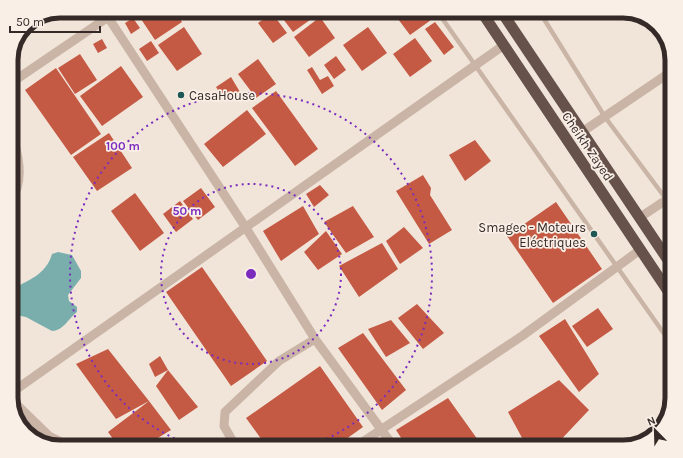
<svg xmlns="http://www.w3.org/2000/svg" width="683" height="458" font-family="Karla,sans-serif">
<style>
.water{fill:#79aead}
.building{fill:#c55a44}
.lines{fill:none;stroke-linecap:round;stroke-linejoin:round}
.service{stroke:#c9b4a6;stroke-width:4.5}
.minor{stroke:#c9b4a6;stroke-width:9}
.trunk{stroke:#66524b;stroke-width:11}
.ring{fill:none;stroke:#7b2cbf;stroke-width:2;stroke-dasharray:2 4}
.poi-dot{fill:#1d5756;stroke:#f9efe6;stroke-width:1.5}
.labels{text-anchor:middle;stroke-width:3.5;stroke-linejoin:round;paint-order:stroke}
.poi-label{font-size:13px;fill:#352a27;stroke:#f9efe6;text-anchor:start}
.street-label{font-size:13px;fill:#352a27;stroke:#f9efe6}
.rim{fill:none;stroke:#352a27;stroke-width:5}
.centre{fill:#7b2cbf;stroke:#f9efe6;stroke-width:2}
.ring-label{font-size:12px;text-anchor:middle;font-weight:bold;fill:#7b2cbf;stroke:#f9efe6;stroke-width:3.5;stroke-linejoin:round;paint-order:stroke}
</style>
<rect width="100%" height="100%" fill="#f1e5da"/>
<path class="water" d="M58,252L72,255L81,271V278L68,295L69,301L77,307V312C68,319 63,331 52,331L26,317L11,314V290C28,280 46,275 52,254Z"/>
<path class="building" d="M147,11H175L182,22L155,40L139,16Z
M184,11H204L190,20Z
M277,11H314L317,15L293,32Z
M392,11H425L431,20L410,35Z
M272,13L287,33L273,43L258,23Z
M320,17L335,38L309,57L294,37Z
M133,18L140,28L131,34L125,23Z
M435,22L454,47L444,55L425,29Z
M184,27L202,54L177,71L158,45Z
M368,27L387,53L362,71L343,45Z
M415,38L432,61L410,77L393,54Z
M102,39L107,48L98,53L93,44Z
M151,41L159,53L147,61L139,49Z
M80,54L97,80L75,94L58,68Z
M336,56L346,70L334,79L324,65Z
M258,59L276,84L256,98L238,74Z
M121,66L143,97L102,126L80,96Z
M312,67L320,80L328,76L334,86L322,94L307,70Z
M56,68L101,134L71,155L25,90Z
M231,77L240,92L225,101L216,87Z
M276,91L318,149L295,166L252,108Z
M247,110L266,134L223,167L204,144Z
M109,133L132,168L97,191L73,157Z
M475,140L491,161L465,181L449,155Z
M423,175L431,188L430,195L452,230L429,244L396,191Z
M320,185L329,195L314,207L306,194Z
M201,188L215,207L198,220L183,201Z
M135,193L164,233L140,251L111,211Z
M180,201L193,219L176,232L163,214Z
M556,202L602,269L553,303L507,236Z
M303,206L319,234L281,261L263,231Z
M353,206L374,237L346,253L324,222Z
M404,227L423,248L400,264L386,241Z
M326,231L342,254L318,270L304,252Z
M382,243L398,269L359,297L339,266Z
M202,267L267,361L231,386L166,292Z
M417,304L444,333L423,349L398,318Z
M598,308L613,329L587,347L572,326Z
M565,319L599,374L579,392L539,336Z
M391,320L410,343L386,357L368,329Z
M363,333L406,390L382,410L338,348Z
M108,349L149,401L171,430L143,447H119L108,432L149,401L116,419L76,364Z
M160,356L168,370L155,377L149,364Z
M320,366L363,427L335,447H267L246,418Z
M168,370L198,407L179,420L156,386Z
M559,380L589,410L554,447H527L508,412Z
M448,398L483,447H407L396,430Z
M666,418L664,425L651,436L648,430Z"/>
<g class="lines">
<path class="service" d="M437,11L672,345
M539,11L605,117L672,207"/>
<path class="minor" d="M104,11L246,228L315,339L394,447
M506,18L515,11
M11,83L117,11
M11,130C17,149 26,182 11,199
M582,132L672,71
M639,218L672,196
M11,393L504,45
M11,399L49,436L71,447
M236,447L224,426L225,412L279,361L315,339
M355,447L522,336L640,250"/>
<path class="trunk" d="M481,11L672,297
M501,11L672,266"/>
</g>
<g class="ring">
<circle cx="251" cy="274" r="90"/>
<path d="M197 447A181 181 0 1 1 305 447"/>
</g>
<g class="poi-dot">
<circle cx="181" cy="95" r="4"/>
<circle cx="594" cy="234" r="4"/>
</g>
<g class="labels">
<g class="poi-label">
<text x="189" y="100">CasaHouse</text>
<text x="586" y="232" text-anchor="end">Smagec - Moteurs<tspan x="586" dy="15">Eléctriques</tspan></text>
</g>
<g class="street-label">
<text transform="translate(588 146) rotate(56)" y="5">Cheikh Zayed</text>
</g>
</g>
<path d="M0 0H683V458H0ZM60 18H623A42 42 0 0 1 665 60V398A42 42 0 0 1 623 440H60A42 42 0 0 1 18 398V60A42 42 0 0 1 60 18Z" fill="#f9efe6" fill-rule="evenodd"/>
<path class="rim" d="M60 18H623A42 42 0 0 1 665 60V398A42 42 0 0 1 623 440H60A42 42 0 0 1 18 398V60A42 42 0 0 1 60 18Z"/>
<circle cx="251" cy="274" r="6" class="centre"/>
<g class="ring-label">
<text x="123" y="150">100 m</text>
<text x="187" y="215">50 m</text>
</g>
<g transform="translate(655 430) rotate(337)" stroke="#f9efe6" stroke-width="3" paint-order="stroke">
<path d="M0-3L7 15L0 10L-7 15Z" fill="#352a27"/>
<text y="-6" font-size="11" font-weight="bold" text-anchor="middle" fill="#352a27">N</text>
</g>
<path d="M10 26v6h90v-6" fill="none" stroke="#352a27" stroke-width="2"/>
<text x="16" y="26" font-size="12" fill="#352a27" stroke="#f9efe6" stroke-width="3" paint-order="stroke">50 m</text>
</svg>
